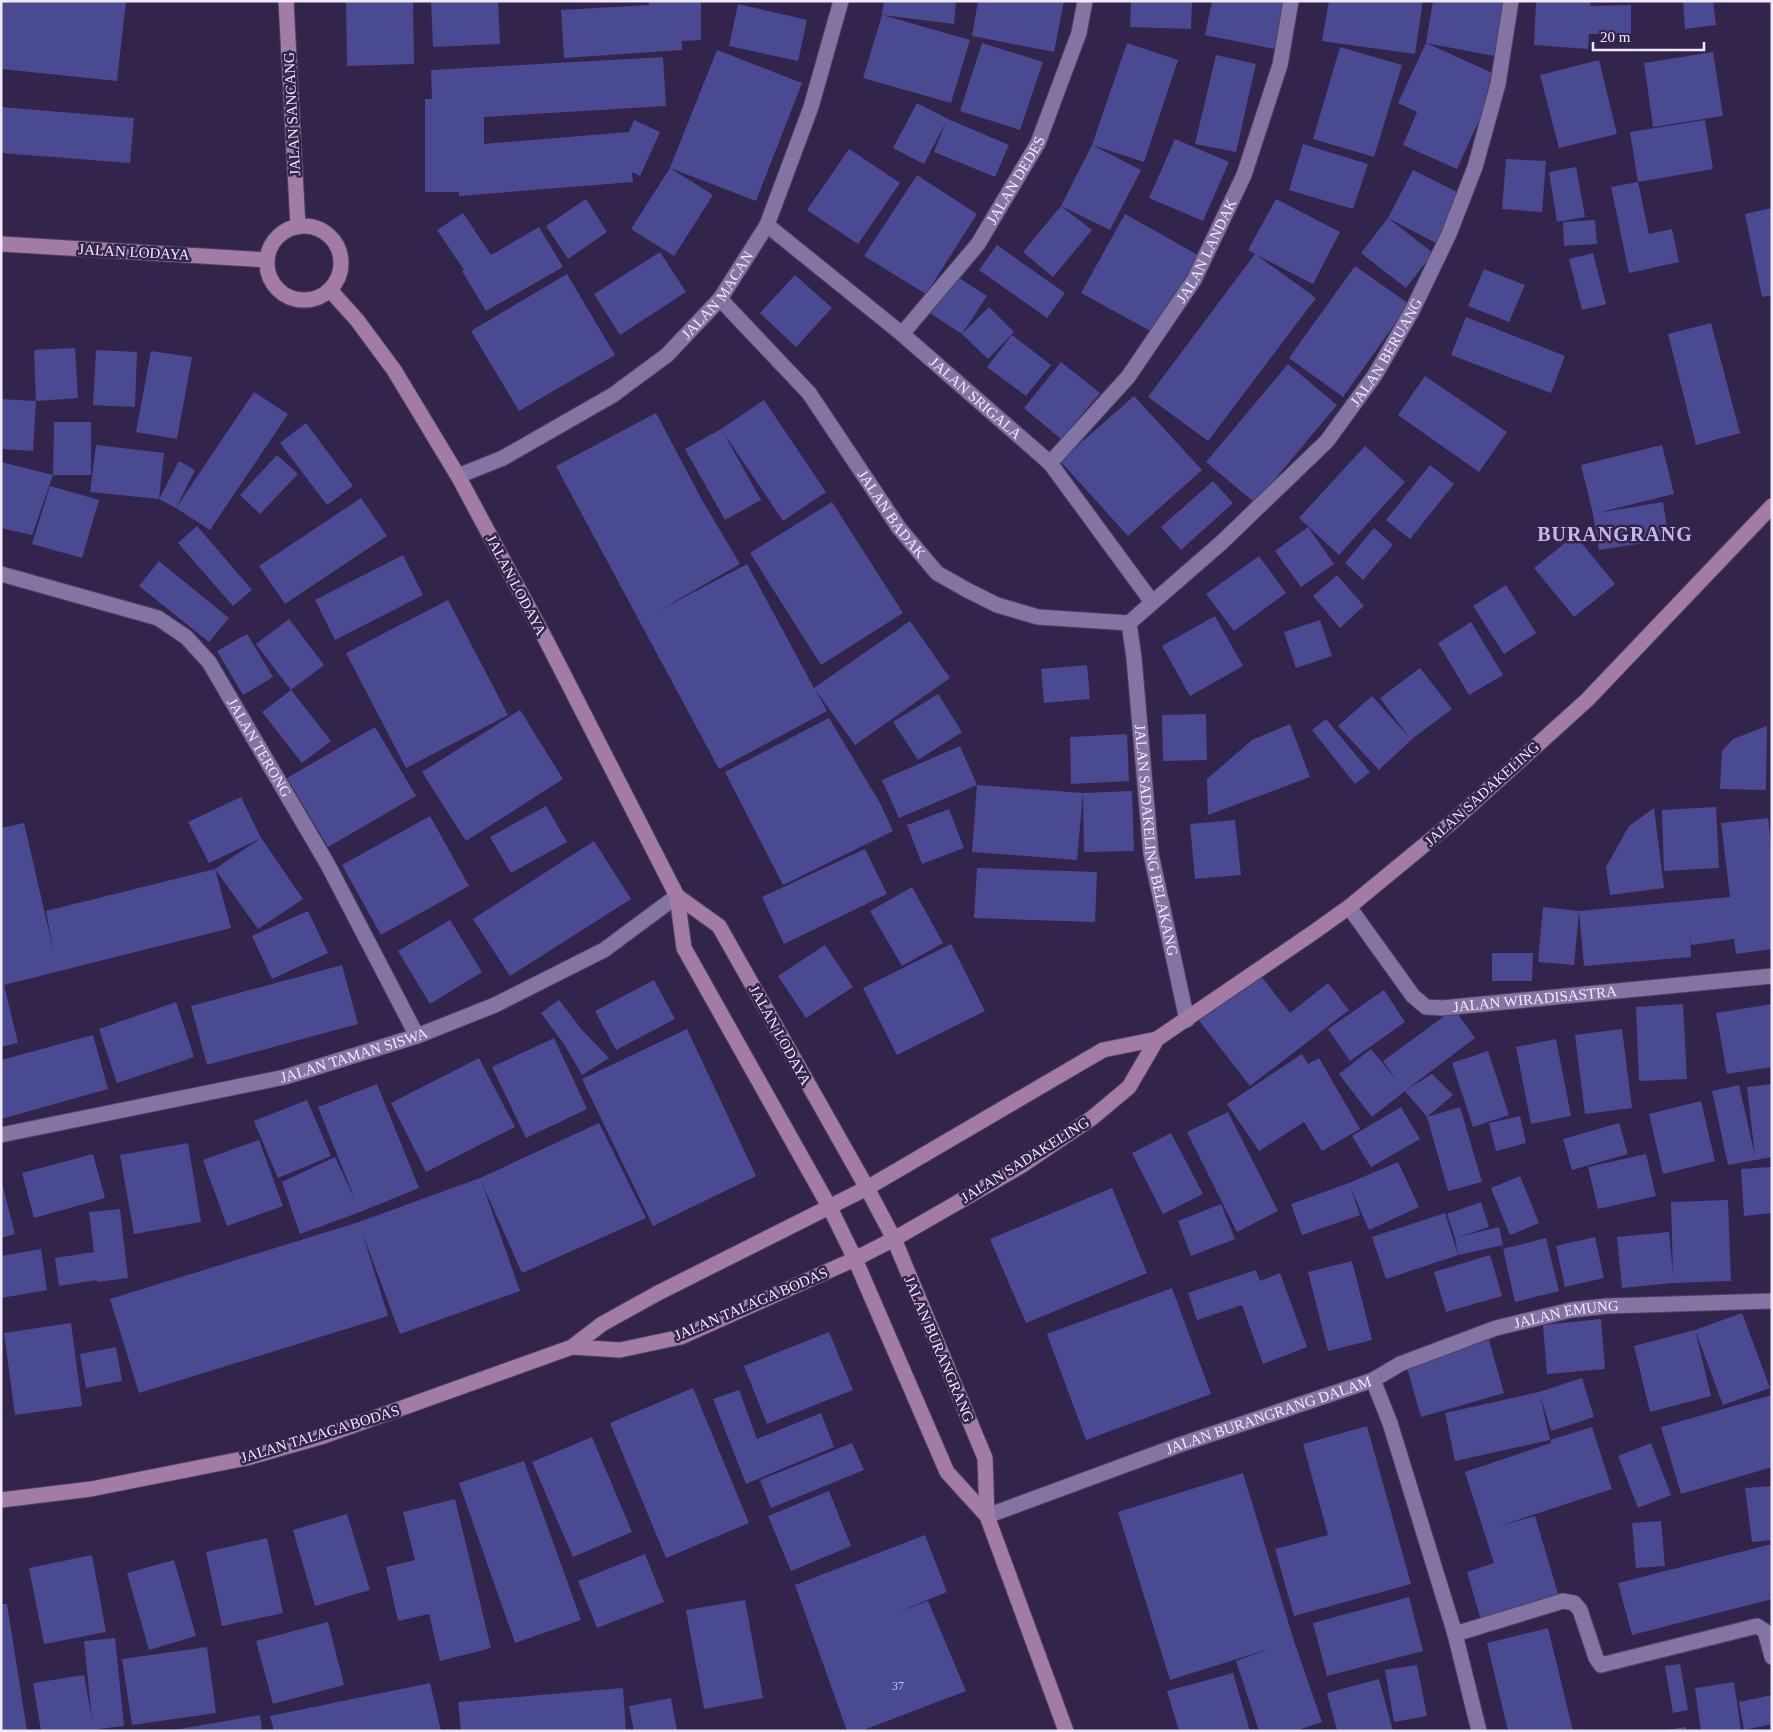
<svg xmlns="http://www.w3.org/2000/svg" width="1773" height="1732" font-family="'Times New Roman',serif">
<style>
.building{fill:#494a91}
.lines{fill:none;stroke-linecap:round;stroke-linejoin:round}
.street-casing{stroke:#4e4062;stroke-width:17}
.secondary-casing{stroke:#4e4062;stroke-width:17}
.street{stroke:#8474a3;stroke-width:15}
.secondary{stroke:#a27ca5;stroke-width:15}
.labels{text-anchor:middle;stroke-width:5;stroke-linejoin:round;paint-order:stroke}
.number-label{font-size:12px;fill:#c6c1e3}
.street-label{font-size:15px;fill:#f0e9fe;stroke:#33244c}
.district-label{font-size:20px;font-weight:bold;letter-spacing:1px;fill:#c7b6e8;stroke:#33244c}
</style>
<rect width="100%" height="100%" fill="#33244c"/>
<path class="building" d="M1,1H126L117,81L1,69Z
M346,1H413L414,64L347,66Z
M431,1H498L500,44L433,47Z
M649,1H701V40L682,41V50L564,58L561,10L649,5Z
M884,1H956L954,24L882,15Z
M978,1H1064L1054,52L972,36Z
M1131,1H1192L1191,29L1130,27Z
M1212,1H1282L1290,3L1280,50L1205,35Z
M1329,1H1423L1415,54L1322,41Z
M1433,1H1504L1494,56L1426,43L1499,76L1457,169L1403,145L1417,112L1398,103L1426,43Z
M1536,1H1591L1590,6L1631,5V34H1589L1588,49L1534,45Z
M1683,1H1713L1716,25L1685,29Z
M738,4L807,20L798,61L729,46Z
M882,15L970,40L951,103L863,78Z
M982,43L1043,62L1020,130L960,111Z
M1127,43L1178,60L1144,162L1092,145L1141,170L1110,230L1061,206L1092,230L1053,277L1023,252L1061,206L1092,145Z
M1340,47L1402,65L1374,157L1313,139Z
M717,50L802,83L756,201L670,168L713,195L674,256L631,229L670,168Z
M1713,52L1723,116L1653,127L1644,63Z
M1216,55L1256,64L1236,152L1195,144Z
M663,57L666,106L484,117V144L629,132L634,120L660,132L640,176L632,172L633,182L459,196V192H425V99H432L431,70Z
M1599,60L1617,134L1559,148L1540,75Z
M917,103L948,119L1009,145L995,177L934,152L946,122L924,164L893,148Z
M1,107L134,118L130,163L1,153Z
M1705,120L1713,169L1638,182L1630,132Z
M1175,139L1229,162L1203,221L1149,198Z
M1303,144L1368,164L1353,209L1289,190Z
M849,149L900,183L858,244L807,210Z
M1506,159L1546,161L1542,212L1502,209Z
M1576,167L1585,217L1557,222L1549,172Z
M1413,170L1461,194L1436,243L1388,218Z
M917,175L977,214L926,294L864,256Z
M1638,182L1649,234L1672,229L1679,262L1629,273L1611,187Z
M586,199L607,232L568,259L546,226Z
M1276,199L1340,232L1313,284L1255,254L1316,298L1208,441L1148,397L1255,254L1248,250Z
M1772,208V295L1762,297L1745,214Z
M463,213L491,255L539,227L563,267L486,311L462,271L464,270L437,230Z
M1125,214L1198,255L1154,333L1081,293Z
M1388,218L1433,253L1406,288L1361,253Z
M1595,220L1597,244L1564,246L1563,222Z
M997,245L1065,293L1047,318L979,270Z
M660,252L686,292L620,335L594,294Z
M1593,253L1606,304L1582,310L1569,259Z
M1355,266L1409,304L1343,397L1289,358Z
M1484,269L1525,285L1509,322L1468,306Z
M567,274L615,355L519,411L471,331Z
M953,274L987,296L962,334L928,312Z
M795,275L832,308L796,347L760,313Z
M989,307L1014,332L988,359L962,334Z
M1466,317L1565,356L1551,393L1451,355Z
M1711,323L1740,433L1696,445L1668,334Z
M1012,335L1051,365L1026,396L987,367Z
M75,348L78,398L36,401L34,350Z
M96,350L137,352L135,407L93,405Z
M151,351L192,357L177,439L136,432Z
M1061,362L1100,393L1061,439L1024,408Z
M1288,364L1337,405L1255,503L1206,462Z
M1425,376L1507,432L1479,472L1398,415Z
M254,392L288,414L210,530L176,508Z
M1134,396L1202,470L1128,536L1060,461Z
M1,399L36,401L33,451L1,449Z
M764,400L826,492L783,521L723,432L761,500L725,520L685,449L721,429Z
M656,413L702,500L740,564L658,611L747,564L814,688L910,621L950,678L855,745L815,689L827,711L719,769L556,466Z
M54,422H91V475H53Z
M306,423L353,486L327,505L280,443Z
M96,445L164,453L159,499L179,461L195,470L176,508L159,499L90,492Z
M1662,445L1674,494L1597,513L1663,502L1669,539L1599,550L1593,514L1581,465Z
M1365,446L1405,482L1339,555L1299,518Z
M277,455L298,474L260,514L240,495Z
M1,462L53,475L32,535L1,528Z
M1430,465L1454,484L1410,539L1386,520Z
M1213,481L1233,503L1181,550L1161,527Z
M50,486L99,500L82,558L32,544Z
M361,498L387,536L285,604L259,566Z
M832,502L903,613L821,665L750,553Z
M197,526L252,590L233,606L178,543Z
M1308,527L1334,564L1301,587L1275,551Z
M1374,528L1393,545L1363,580L1345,563Z
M1575,535L1615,584L1574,617L1534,568Z
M403,555L423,595L335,640L315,600Z
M1259,556L1286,593L1234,631L1206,594Z
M159,561L229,618L209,642L139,586Z
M1337,575L1364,606L1340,628L1313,596Z
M1506,585L1536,633L1504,654L1473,606Z
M448,600L508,715L406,768L346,653Z
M1215,616L1243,666L1190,696L1162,646Z
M289,619L324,665L291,690L331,741L302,763L262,712L291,690L256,644Z
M1320,620L1332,656L1296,668L1284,632Z
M1471,622L1503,675L1469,695L1438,643Z
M247,634L273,677L243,695L217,651Z
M1087,665L1090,699L1044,703L1041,669Z
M1420,668L1452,709L1412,739L1379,770L1338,726L1372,696L1409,737L1380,698Z
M938,694L962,732L918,760L893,722Z
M520,710L563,779L466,841L422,772Z
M1206,714L1207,760L1163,761L1162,715Z
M829,718L880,803L893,831L783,885L725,772Z
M1326,719L1370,772L1355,784L1312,730Z
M1290,724L1310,777L1208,815L1207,779L1252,740Z
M1767,726L1766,790L1720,789L1722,751L1733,739Z
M375,727L416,796L328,847L287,778Z
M1127,734L1129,781L1071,784L1070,737Z
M960,746L977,785L899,818L882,780Z
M977,785L1083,793L1132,791L1134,851L1084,852L1083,793L1077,860L972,852Z
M241,797L261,838L209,863L188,822Z
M546,806L567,842L511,873L490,837Z
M1716,807L1719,868L1664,871L1662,810Z
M1654,808L1664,888L1610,895L1606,867L1629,826Z
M949,809L964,848L922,864L907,825Z
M430,816L469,886L381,935L342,865Z
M1768,818L1772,851V949L1736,954L1734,939L1691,945L1690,933L1691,957L1584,966L1579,911L1574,965L1538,962L1543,907L1579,911L1730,897L1721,823Z
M1235,820L1241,875L1195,879L1190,824Z
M24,823L54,953L46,911L215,869L231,928L4,985L18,1043L1,1047V828Z
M261,838L303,899L258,929L215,869Z
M594,841L631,899L510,976L473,919Z
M865,849L887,894L784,944L762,897Z
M977,868L1097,872L1095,922L974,918Z
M912,887L943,943L902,966L870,911Z
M308,911L328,953L272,979L252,936Z
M450,920L482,972L430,1004L398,951Z
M951,944L985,1011L897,1055L863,988Z
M825,945L853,987L806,1018L778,976Z
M1492,953H1533L1532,981H1492Z
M342,965L358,1024L207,1065L191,1006Z
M1257,971L1290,1013L1328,983L1349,1010L1250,1086L1197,1018Z
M654,980L675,1019L616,1050L595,1011Z
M1384,990L1405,1022L1350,1061L1328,1029Z
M559,1000L582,1030L609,1058L582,1075L564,1044L541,1013Z
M176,1002L194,1057L117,1083L99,1029Z
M1683,1004L1687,1079L1639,1081L1636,1007Z
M1772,1004V1067L1727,1074L1716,1013Z
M1454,1009L1475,1038L1406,1090L1432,1074L1453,1095L1427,1117L1405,1091L1372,1117L1339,1074L1371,1049L1397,1081L1383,1061Z
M687,1029L756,1176L653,1226L582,1079Z
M1622,1029L1632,1108L1585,1114L1575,1035Z
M93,1035L108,1089L1,1119V1060Z
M554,1038L587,1109L526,1138L492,1067Z
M1556,1039L1571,1116L1531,1124L1516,1047Z
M1488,1051L1509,1115L1473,1127L1452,1063Z
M1302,1054L1308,1064L1319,1058L1360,1129L1322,1151L1304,1122L1259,1151L1227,1104Z
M479,1058L515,1127L426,1172L391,1103Z
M377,1084L419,1188L360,1212L300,1234L282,1182L335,1157L356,1202L318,1107Z
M1772,1084V1157L1728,1165L1712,1091L1739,1085L1755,1156L1747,1087Z
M307,1100L331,1156L278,1178L254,1121Z
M1701,1101L1715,1161L1663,1174L1649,1114Z
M1401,1107L1420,1139L1371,1167L1352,1136Z
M1460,1107L1482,1182L1448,1191L1427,1117Z
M1228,1112L1278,1211L1237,1232L1187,1132Z
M1520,1116L1526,1143L1496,1151L1489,1123Z
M599,1123L646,1218L522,1273L482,1183L520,1291L400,1334L362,1232L388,1316L139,1393L110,1299L359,1222L480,1178Z
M1619,1123L1628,1154L1572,1170L1563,1139Z
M1171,1133L1203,1194L1163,1214L1132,1153Z
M259,1140L283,1206L227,1226L203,1160Z
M188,1143L201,1222L134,1234L120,1155Z
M93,1154L105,1198L34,1218L22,1173Z
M1646,1154L1656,1196L1598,1209L1588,1167Z
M1398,1162L1419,1207L1369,1230L1350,1186L1360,1215L1302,1235L1291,1204L1349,1183Z
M1772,1167V1213L1744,1216L1741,1169Z
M1520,1176L1539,1223L1510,1235L1491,1188Z
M1,1179L15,1234L1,1238Z
M1112,1188L1147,1273L1026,1323L990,1239Z
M1728,1200L1731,1281L1673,1283L1622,1288L1617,1237L1669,1232L1673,1275L1671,1202Z
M1481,1202L1489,1227L1458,1237L1499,1227L1503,1245L1458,1255L1386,1279L1372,1237L1445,1213L1458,1255L1455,1238L1447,1214Z
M1221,1204L1235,1239L1191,1256L1178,1221Z
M120,1209L128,1278L97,1282V1280L59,1286L55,1258L94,1252L89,1212Z
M1595,1237L1604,1278L1565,1287L1556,1246Z
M1546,1238L1559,1291L1515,1302L1503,1249Z
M41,1249L47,1290L1,1298V1256Z
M1490,1255L1502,1296L1446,1312L1434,1272Z
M1352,1261L1372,1340L1328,1351L1308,1272Z
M1256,1270L1260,1281L1280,1273L1307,1347L1263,1364L1242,1305L1197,1320L1188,1293Z
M1172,1288L1211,1394L1086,1440L1047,1334Z
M1742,1313L1770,1388L1723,1405L1695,1330L1711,1396L1650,1412L1634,1346L1695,1330Z
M1601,1319L1605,1369L1547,1374L1543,1325Z
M71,1323L82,1406L15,1415L4,1333Z
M829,1332L853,1390L767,1424L744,1366Z
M1489,1340L1504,1393L1421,1417L1406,1364Z
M116,1347L122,1381L86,1388L80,1354Z
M1582,1378L1594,1417L1551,1431L1540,1395L1550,1440L1455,1461L1445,1413L1539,1392Z
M693,1388L749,1523L666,1558L610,1423Z
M739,1390L757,1439L821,1413L834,1447L746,1484L713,1399Z
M1772,1395V1467L1681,1494L1661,1427Z
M1367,1426L1411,1584L1294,1616L1275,1549L1328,1535L1303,1444Z
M1592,1427L1612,1489L1496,1527L1535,1516L1559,1597L1481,1620L1467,1572L1494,1563L1465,1472L1551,1443L1550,1440Z
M592,1437L632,1532L573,1557L532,1462Z
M852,1443L864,1470L771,1508L760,1480Z
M1651,1443L1671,1495L1638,1508L1618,1456Z
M524,1461L581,1620L515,1643L459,1483Z
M1243,1473L1294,1641L1322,1722L1295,1731H1259L1236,1661L1272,1648L1170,1680L1118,1512Z
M1772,1486V1540L1752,1542L1745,1488Z
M829,1491L851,1546L791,1571L768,1516Z
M455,1499L491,1648L440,1661L429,1614L398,1621L386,1567L415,1560L403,1512Z
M347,1514L370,1590L315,1606L293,1530Z
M1661,1521L1665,1566L1636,1568L1632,1523Z
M925,1535L947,1592L898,1612L928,1601L966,1691L861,1731H847L795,1585Z
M267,1538L283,1613L222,1626L206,1552Z
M1772,1544V1599L1632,1635L1618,1583Z
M645,1554L664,1602L597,1628L578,1581Z
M92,1555L106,1632L44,1644L29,1568Z
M174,1560L196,1636L149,1650L127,1573Z
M1409,1597L1423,1651L1327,1676L1313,1623Z
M745,1600L763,1698L704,1709L686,1610Z
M1,1604H7L27,1731H1Z
M328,1622L344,1685L273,1704L256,1641Z
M1548,1628L1573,1731H1508L1487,1643Z
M115,1638L124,1726L81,1731H41L33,1683L84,1675L92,1720L84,1641Z
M207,1647L216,1713L132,1725L122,1659Z
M1680,1664L1688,1710L1673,1713L1665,1666Z
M1417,1665L1427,1716L1394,1722L1385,1670Z
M1233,1673L1250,1731H1179L1167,1691Z
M1379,1679L1393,1731H1337L1327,1693Z
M1734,1682L1741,1731H1701L1695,1688Z
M430,1683L441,1731H274L270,1716Z
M623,1688L626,1731H461L458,1702Z
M1772,1695V1724L1744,1730L1739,1702Z
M671,1698L677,1731H634L629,1706Z
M260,1715L262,1731H174V1730Z
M1686,1727L1687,1731H1667V1730Z"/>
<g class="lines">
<defs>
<g id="street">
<path id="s1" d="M767,225L902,334L1050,463L1152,602"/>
<path id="s2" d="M720,299L809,393L899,528L937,573L967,590L997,605L1038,617L1129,623"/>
<path id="s3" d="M902,334L978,244L1038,143L1079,33L1085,1"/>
<path id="s4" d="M1050,463L1128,377L1194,280L1244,175L1280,65L1291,1"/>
<path id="s5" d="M458,476L503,458L613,395L667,355L720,299L767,225L811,107L841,1"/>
<path id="s6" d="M1,574L158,618L186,637L209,662L328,865L417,1036"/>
<path id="s7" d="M1129,623L1221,543L1327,441L1375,375L1412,311L1449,234L1475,167L1498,84L1511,1"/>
<path id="s8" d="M1129,623L1134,658L1151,854L1187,1020"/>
<path id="s9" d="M1349,907L1413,996L1426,1007L1442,1008L1772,976"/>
<path id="s10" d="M1,1135L285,1077L417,1036L495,1005L604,950L677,896"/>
<path d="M1373,1380L1390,1423L1455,1634L1479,1731"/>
<path id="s11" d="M987,1516L1182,1444L1373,1380L1400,1364L1496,1328L1571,1310L1607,1306L1772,1301"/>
<path d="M1455,1634L1563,1601L1574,1603L1580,1610L1596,1658L1601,1665L1757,1626L1765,1631L1772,1657"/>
</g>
<path id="secondary" d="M286,1L298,227
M267 263a37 37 0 1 1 74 0a37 37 0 1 1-74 0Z
M1,244L267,260
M330,290L357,320L394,370L458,476L546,640L677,896L684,948L830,1208L855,1259L947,1472L987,1516
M677,896L719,926L867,1188L894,1239L985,1458L987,1516L1066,1731
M572,1347L620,1350L681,1337L855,1259L894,1239L1021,1166L1092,1118L1129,1087L1157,1039
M1,1500L91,1489L247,1458L324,1436L572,1347L602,1324L658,1293L867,1188L1103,1050L1157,1039L1314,932L1349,907L1451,823L1587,700L1772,506"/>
</defs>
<use href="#street" class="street-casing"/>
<use href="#secondary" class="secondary-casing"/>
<use href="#street" class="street"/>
<use href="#secondary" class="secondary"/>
</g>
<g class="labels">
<g class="number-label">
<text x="898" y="1690">37</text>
</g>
<g class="street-label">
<text transform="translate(292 114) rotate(-93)" y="5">JALAN SANCANG</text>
<text dy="5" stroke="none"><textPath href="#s3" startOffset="192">JALAN DEDES</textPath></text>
<text dy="5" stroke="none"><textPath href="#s4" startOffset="265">JALAN LANDAK</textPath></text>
<text transform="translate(134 252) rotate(3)" y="5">JALAN LODAYA</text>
<text dy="5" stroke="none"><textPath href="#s5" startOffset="321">JALAN MACAN</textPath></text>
<text dy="5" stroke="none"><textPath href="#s7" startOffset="376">JALAN BERUANG</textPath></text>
<text dy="5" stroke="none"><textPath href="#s1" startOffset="271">JALAN SRIGALA</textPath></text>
<text dy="5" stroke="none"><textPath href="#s2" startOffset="276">JALAN BADAK</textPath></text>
<text transform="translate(516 585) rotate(62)" y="5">JALAN LODAYA</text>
<text dy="5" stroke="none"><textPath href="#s6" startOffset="330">JALAN TERONG</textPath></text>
<text transform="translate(1482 794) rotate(-42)" y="5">JALAN SADAKELING</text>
<text dy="5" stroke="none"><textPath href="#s8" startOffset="219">JALAN SADAKELING BELAKANG</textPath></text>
<text dy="5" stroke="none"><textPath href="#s9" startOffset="236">JALAN WIRADISASTRA</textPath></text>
<text transform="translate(780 1035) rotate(61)" y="5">JALAN LODAYA</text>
<text dy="5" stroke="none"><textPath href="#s10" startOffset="362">JALAN TAMAN SISWA</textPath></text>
<text transform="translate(1025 1160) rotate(-32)" y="5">JALAN SADAKELING</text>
<text transform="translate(751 1304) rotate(-23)" y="5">JALAN TALAGA BODAS</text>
<text dy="5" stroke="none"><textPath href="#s11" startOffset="615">JALAN EMUNG</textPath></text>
<text transform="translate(939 1349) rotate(67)" y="5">JALAN BURANGRANG</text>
<text dy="5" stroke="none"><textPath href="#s11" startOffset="299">JALAN BURANGRANG DALAM</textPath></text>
<text transform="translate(320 1434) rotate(-17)" y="5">JALAN TALAGA BODAS</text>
</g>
<g class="district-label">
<text x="1615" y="541">BURANGRANG</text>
</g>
</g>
<rect width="1773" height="1732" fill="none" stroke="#f0e9fe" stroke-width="5"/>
<path d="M1593 42v8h111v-8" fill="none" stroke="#f0e9fe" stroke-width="2.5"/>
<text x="1600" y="42" font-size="15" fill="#f0e9fe" stroke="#33244c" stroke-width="4" paint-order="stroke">20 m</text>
</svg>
